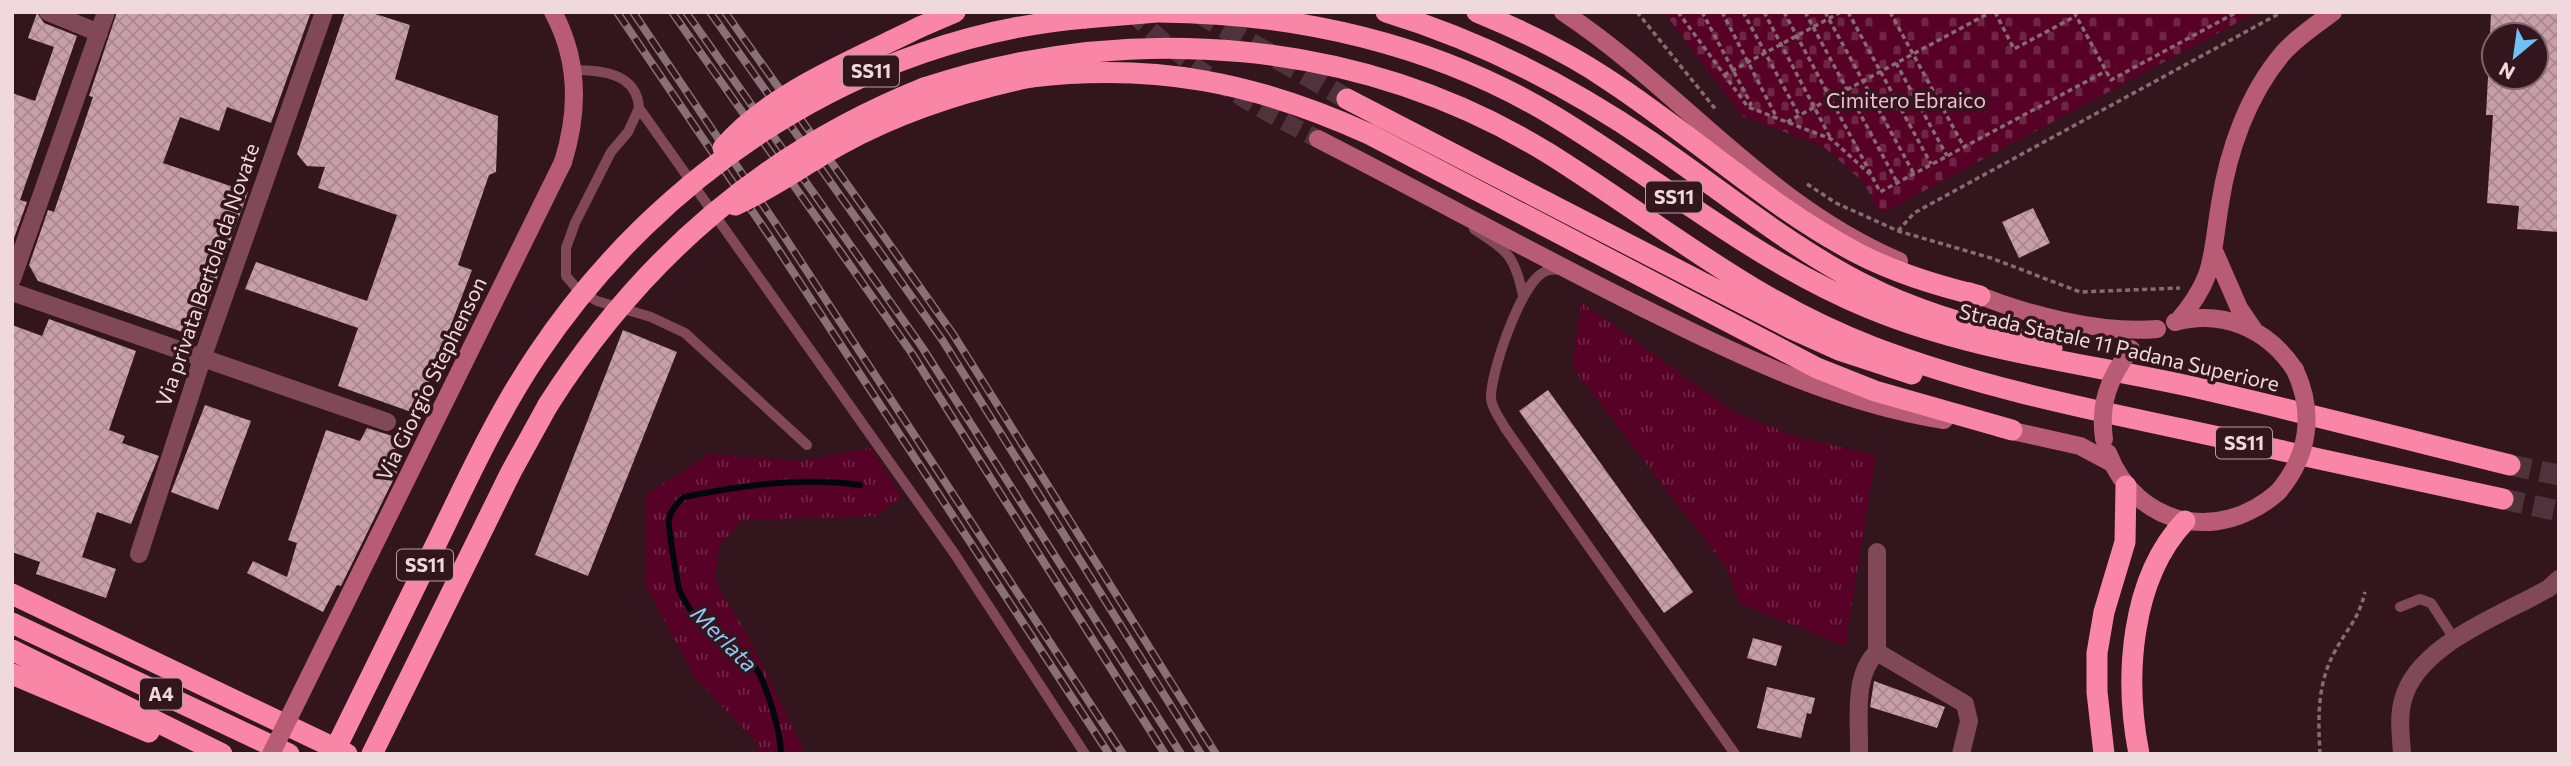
<svg xmlns="http://www.w3.org/2000/svg" width="2571" height="766" font-family="Commissioner,sans-serif">
<style>
.grass{fill:url(#grass-tufts)}
.cemetery{fill:url(#cemetery-stones)}
.lines{fill:none;stroke-linecap:round;stroke-linejoin:round}
.stream{stroke:#01070e;stroke-width:6}
.building{fill:url(#building-cross-hatch)}
.secondary-tunnel{stroke:#4f323b;stroke-width:18;stroke-dasharray:18 9;stroke-linecap:butt}
.highway-tunnel{stroke:#4f323b;stroke-width:21;stroke-dasharray:21 10;stroke-linecap:butt}
.path{stroke:#866c72;stroke-width:3.5;stroke-dasharray:5 3.5;stroke-linecap:butt}
.lane{stroke:#814857;stroke-width:10}
.street{stroke:#814857;stroke-width:18}
.secondary{stroke:#b85c76;stroke-width:18}
.highway{stroke:#f986a6;stroke-width:21}
.rail-casing{stroke:#896f76;stroke-width:8}
.rail{stroke:#33151e;stroke-width:5;stroke-dasharray:16;stroke-linecap:butt}
.secondary-bridge{stroke:#b85c76;stroke-width:18}
.highway-bridge{stroke:#f986a6;stroke-width:21}
.labels{text-anchor:middle;stroke-width:7;stroke-linejoin:round;paint-order:stroke}
.shield{fill:#33151e;stroke:#b79ea4;stroke-width:2}
.shield-label{font-size:19px;font-weight:bold;fill:#efd9dd}
.park-label{font-size:21px;fill:#f1bfcb;stroke:#33151e}
.street-label{font-size:21px;fill:#efd9dd;stroke:#33151e}
.water-label{font-size:23px;font-style:italic;fill:#8acbf5;stroke:#33151e}
</style>
<defs>
<pattern id="grass-tufts" width="24" height="20" patternUnits="userSpaceOnUse" patternTransform="scale(1.75)"><rect width="24" height="20" fill="#570127"/><path d="M3 7l-1-3M5 7V3M7 7l1-3M15 17l-1-3M17 17v-4M19 17l1-3" fill="none" stroke="#6f2546"/></pattern>
<pattern id="cemetery-stones" width="16" height="16" patternUnits="userSpaceOnUse" patternTransform="scale(1.75)"><rect width="16" height="16" fill="#570127"/><path d="M2 7V4a2 2 0 0 1 4 0v3zM10 15v-3a2 2 0 0 1 4 0v3z" fill="#6f2546"/></pattern>
<pattern id="building-cross-hatch" width="8" height="8" patternUnits="userSpaceOnUse" patternTransform="scale(1.75)"><rect width="8" height="8" fill="#c89fa8"/><path d="M0 0l8 8M0 8l8-8" fill="none" stroke="#a8888e"/></pattern>
</defs>
<rect width="100%" height="100%" fill="#33151e"/>
<path class="grass" d="M1581,302L1734,412L1800,438L1876,455L1845,646L1739,603L1727,569L1572,367Z
M870,448L902,496L876,516L742,520L719,546L715,582L743,627L806,754H757V743L695,678L646,586V495L709,454L801,461Z"/>
<path class="cemetery" d="M1664,12H2257L1881,214L1863,182L1824,147L1742,116Z"/>
<g class="lines">
<path class="stream" d="M781,754C781,734 767,684 755,667C741,646 716,637 698,619C692,613 684,600 680,592C678,587 667,523 669,519C671,510 677,503 684,497C743,485 800,477 860,485"/>
</g>
<path class="building" d="M117,12H311L271,123L227,107L219,131L180,117L163,163L248,192L200,325L185,333L38,281L29,265L48,210L54,212L93,97L89,96Z
M345,12H369L410,25L395,79L498,116L496,172L489,175L458,265L472,270L417,414L338,386L358,328L245,289L256,262L367,301L397,215L318,188L325,167L307,166L297,154Z
M2491,12H2559V232L2517,229L2519,206L2487,203L2493,115H2486L2488,77H2536V35H2490Z
M37,13L44,23L77,36L20,200L27,202L14,238L12,93L35,101L54,47L28,38Z
M2033,208L2050,243L2019,258L2002,222Z
M49,319L136,351L109,430L125,436L122,443L159,456L131,524L97,512L82,557L116,569L106,598L36,574L40,562L12,552V325L42,336Z
M623,330L677,352L588,576L535,555Z
M1548,390L1693,592L1664,613L1519,411Z
M205,405L251,421L218,510L171,492Z
M367,428L402,439L395,458L403,460L341,586L337,585L323,612L247,573L253,561L287,577L297,543L288,540L326,430L360,441Z
M1753,638L1782,646L1776,666L1747,658Z
M1874,681L1945,707L1937,728L1870,707Z
M1767,687L1815,698L1811,714L1807,713L1801,738L1757,728Z"/>
<g class="lines">
<path class="secondary-tunnel" d="M1131,12C1193,71 1243,101 1318,139"/>
<path class="highway-tunnel" d="M1197,12L1347,99
M2510,465L2559,475
M2503,499L2559,511"/>
<path class="path" d="M1637,12L1717,111
M1678,12L1748,107L1831,139L1872,176L1880,192L2106,71
M1702,12L1751,104L1748,107
M1722,12L1777,118
M1743,12L1799,115
M1764,12L1831,139
M1784,12L1871,174
M1805,12L1897,182
M1825,12L1914,174
M1848,12L1931,164
M1890,12L1964,147
M1995,12L2014,49L2076,16
M2074,12L2111,80L2237,12
M1896,63L1947,156
M1724,75L1841,12
M1787,122L1991,12
M1807,184L1836,203L1898,231L1991,258L2080,292L2180,288
M1898,231L1914,213L2282,12
M2320,754C2318,719 2317,685 2334,653C2347,628 2358,621 2365,592"/>
<path class="lane" d="M574,70C601,70 637,73 639,108L628,132L611,152L575,223L566,248V276L578,290L597,301L651,317L685,333L807,445
M639,108L954,553L1085,754
M1474,229C1508,252 1514,254 1523,295
M1562,270C1555,269 1547,269 1541,274C1520,288 1490,373 1491,399C1492,409 1501,420 1505,428L1735,754
M2400,607L2420,599L2431,603L2455,640"/>
<path class="street" d="M48,12L99,33
M12,279L106,12
M12,292L387,422
M139,554L203,356L324,12
M1877,652L1965,704L1969,721L1961,754
M1859,754C1860,722 1852,676 1877,652V552
M2402,754C2401,736 2398,717 2403,700C2417,644 2503,615 2549,588L2559,579"/>
<path class="secondary" d="M553,12C579,60 579,111 563,162
M1563,12C1682,91 1764,203 1899,261
M1318,139C1424,193 1527,250 1633,303C1734,353 1832,402 1944,420
M2215,253L2239,308L2254,330
M1969,291C2022,314 2100,334 2157,329
M2178,321C2216,277 2211,257 2220,204C2228,151 2248,94 2283,53C2297,37 2316,25 2333,12
M2175,322C2223,309 2268,329 2295,370
M1999,428L2080,446L2112,463
M2108,453C2137,527 2219,544 2278,492"/>
<path class="highway" d="M1159,12C1297,13 1435,44 1554,116C1660,180 1753,260 1869,308C1973,351 2084,363 2193,387C2299,411 2404,439 2510,465
M1386,12C1481,41 1569,86 1651,142C1723,191 1789,247 1867,286C1925,316 1990,330 2052,348
M1477,12C1523,31 1569,53 1610,81C1694,136 1769,207 1859,254C1898,274 1938,286 1980,296
M1085,18L1157,12
M920,27L955,12
M1031,77C1155,63 1255,82 1369,134L1817,368L1875,391L2012,430
M924,88C1131,20 1360,38 1548,153C1657,221 1751,301 1873,347C1973,385 2078,407 2182,429C2289,452 2396,475 2503,499
M1347,99L1792,329L1839,350L1912,374
M12,594L347,754
M12,623L289,754
M12,650L222,754
M12,674L149,732
M372,754L511,472L548,405
M2104,754L2097,692V653L2104,612L2125,542L2126,486
M2139,754C2124,678 2130,579 2185,521"/>
<defs>
<path id="rail" d="M617,12L774,243L1109,754
M633,12L784,236L1123,754
M672,12L911,352L1165,754
M686,12L922,347L1181,754
M710,12L943,341L1201,754
M725,12L953,334L1216,754"/>
</defs>
<use href="#rail" class="rail-casing"/>
<use href="#rail" class="rail"/>
<path class="secondary-bridge" d="M2104,439C2099,404 2109,377 2131,349
M2278,492C2309,456 2315,413 2295,370
M271,754L563,162"/>
<path class="highway-bridge" d="M723,148C769,93 856,59 920,27
M735,205C774,188 806,163 843,143C902,111 964,91 1031,77
M548,405C640,260 764,152 924,88
M333,754C368,682 403,610 439,538C469,476 498,413 537,355C660,171 862,37 1085,18"/>
</g>
<g class="labels">
<g class="shield">
<rect x="843" y="55.5" width="56" height="31" rx="5"/>
<rect x="1646" y="181.5" width="56" height="31" rx="5"/>
<rect x="2216" y="427.5" width="56" height="31" rx="5"/>
<rect x="397" y="549.5" width="56" height="31" rx="5"/>
<rect x="140" y="678.5" width="42" height="31" rx="5"/>
</g>
<g class="shield-label">
<text x="871" y="78">SS11</text>
<text x="1674" y="204">SS11</text>
<text x="2244" y="450">SS11</text>
<text x="425" y="572">SS11</text>
<text x="161" y="701">A4</text>
</g>
<g class="park-label">
<text x="1906" y="108">Cimitero Ebraico</text>
</g>
<g class="street-label">
<text transform="translate(208 275) rotate(-71)" y="7">Via privata Bertola da Novate</text>
<text transform="translate(2119 348) rotate(13)" y="7">Strada Statale 11 Padana Superiore</text>
<text transform="translate(432 379) rotate(-64)" y="7">Via Giorgio Stephenson</text>
</g>
<g class="water-label">
<text transform="translate(724 639) rotate(45)" y="8">Merlata</text>
</g>
</g>
<rect width="2571" height="766" fill="none" stroke="#efd9dd" stroke-width="28"/>
<g transform="translate(2515 56) rotate(209)"><circle r="33" fill="#33151e" stroke="#7e636a" stroke-width="2"/>
<path d="M0-5L12 26L0 18L-12 26Z" fill="#70c2f4"/>
<text y="-10" font-size="19" font-weight="bold" text-anchor="middle" fill="#efd9dd">N</text>
</g>
</svg>
